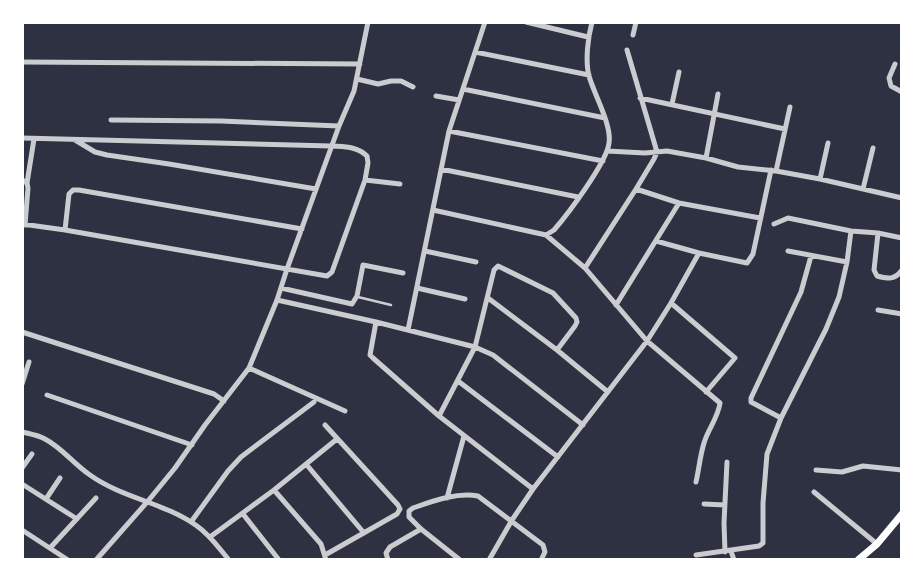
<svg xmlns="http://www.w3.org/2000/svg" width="924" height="582" font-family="'Alegreya Sans',sans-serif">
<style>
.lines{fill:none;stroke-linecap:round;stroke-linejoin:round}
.service{stroke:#caccd0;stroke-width:2.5}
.minor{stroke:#caccd0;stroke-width:5}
.secondary{stroke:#fff;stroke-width:7}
</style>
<rect width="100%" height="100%" fill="#2d3142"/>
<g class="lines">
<path class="service" d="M358,297L391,305"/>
<path class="minor" d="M526,22L588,37
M633,35L636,22
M475,52L589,75
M22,62L360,64
M895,64L889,78L891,86L902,92
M357,79L378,84L391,81H401L413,87
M463,89L605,118
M436,96L459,100
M640,98L785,129
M672,104L679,72
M111,120L221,121L339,126
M449,131L603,161
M22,138L331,146C344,147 357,146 367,156L368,163L365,180L332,272L327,276L65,230L22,224
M75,140L95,152L107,155L169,164L316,189
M607,151L645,153L667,151L706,158L738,167L776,171L820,179L902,198
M706,158L718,94
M441,169L578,197
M776,171L790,107
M820,179L828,143
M22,180L27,183L28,188L25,225
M365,180L400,184
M27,183L34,139
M636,189L679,203L760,218
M863,189L873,148
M433,210L546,235L554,230C568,214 607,162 609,143C612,125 594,94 589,76C585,61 588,37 592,22
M774,224L788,218L851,231L878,233L902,238
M65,230L69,194L73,190H79L302,229
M878,233L874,270L877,276C888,279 895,280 902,270
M546,235L585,268L647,341L720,403C718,418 708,429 704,443C700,456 699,469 696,482
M656,241L699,253L747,263L753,254L771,170
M425,251L476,262
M788,251L847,262
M585,268L636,189L654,159L657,152L627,50
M281,288L352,304L357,296L363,265L403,273
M417,288L465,299
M488,298L557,350L608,392
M277,300L376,322L475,347L493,355L583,425
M671,303L735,358L706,392
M616,305L679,203
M878,310L902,314
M376,322L370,355L373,358L439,416L533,489
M408,330L449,131L485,22
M22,332L214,394L224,401
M249,368L345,411
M458,381L558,457
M22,384L29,362
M47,395L192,445
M439,416L475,347L494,270L498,266L553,293L576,318L577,322L575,326L557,350
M781,418L751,402V398L801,292L811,256
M22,432C30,434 38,435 45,439C62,448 74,464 90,475C122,498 165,503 197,526C210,535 219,548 229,560
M306,464L364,533
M22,468L32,454
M816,470L842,472L863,466L902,470
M22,484L77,519
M274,490L321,544L326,560
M814,492L877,544
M447,498L464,436
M46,499L60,478
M704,504L725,505
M243,514L279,560
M191,522L228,471L241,457L314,402
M22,530L68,560
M210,537L274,490L337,439
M50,548L96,498
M731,551L734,560
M725,552L724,523L727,462
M325,555L397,514L400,509L398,505L325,425
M696,555L759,546L763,543V503L767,454L781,418L826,329L839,297L847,262L851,231
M96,560L148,501L175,468L205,425L249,368L277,300L287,269L339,126L354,91L368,22
M388,560L386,553L390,547L421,529
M460,560L421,529L409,517V511L413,508C433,501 457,492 478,496L543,545L545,552L541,560
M489,560L512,520L533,489L647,341L671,303L699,253"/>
<path class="secondary" d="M858,560L877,544L902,514"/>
</g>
<rect width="924" height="582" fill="none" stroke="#ffffff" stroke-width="48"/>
</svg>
